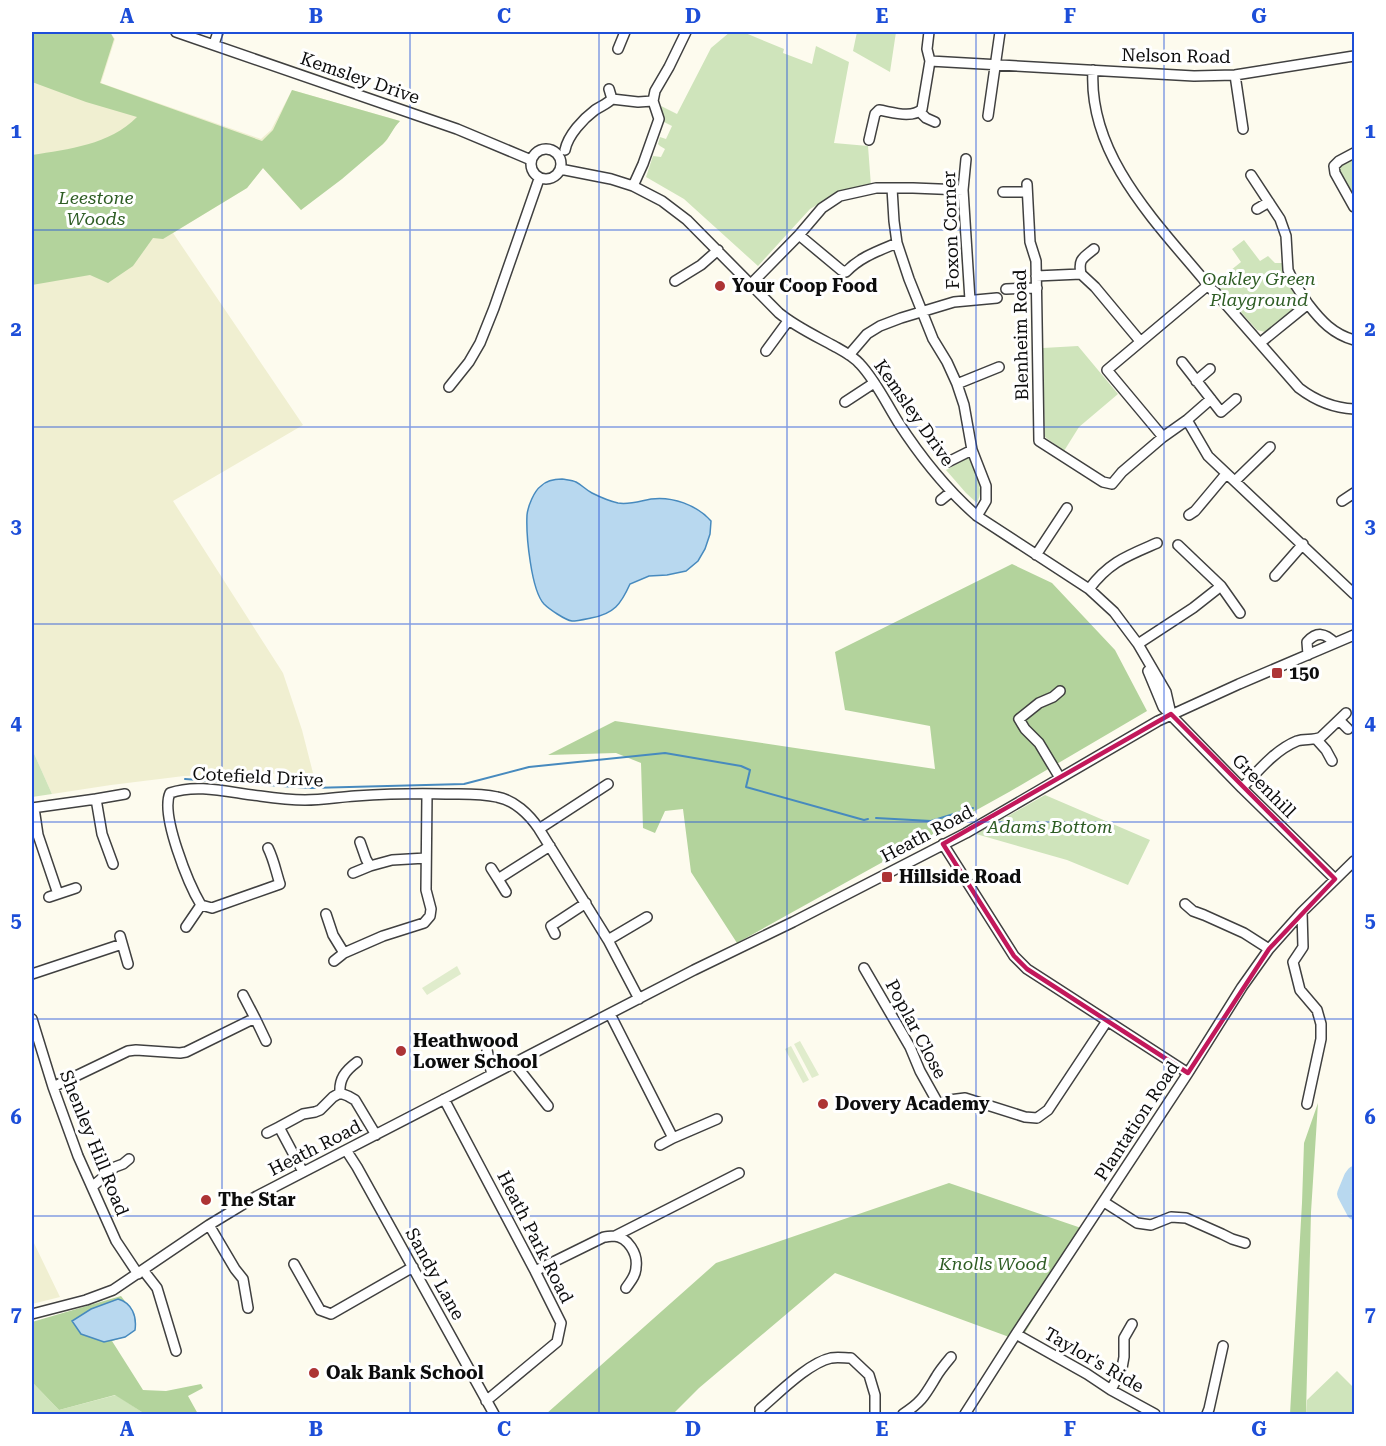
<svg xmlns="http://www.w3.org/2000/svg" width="1386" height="1446" font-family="'Roboto Serif',serif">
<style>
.farmland{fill:#f0efd1}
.green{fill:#cfe4bb}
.forest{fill:#b3d39c}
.pitch{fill:#e0eccc}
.water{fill:#b8d8ef;stroke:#478abe;stroke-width:1.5}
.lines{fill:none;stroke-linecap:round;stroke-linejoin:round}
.stream{stroke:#478abe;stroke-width:2}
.river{stroke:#b8d8ef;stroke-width:14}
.minor-casing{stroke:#404040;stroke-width:12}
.minor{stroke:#fff;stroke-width:9}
.marked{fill:none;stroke:#c2185b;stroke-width:4.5;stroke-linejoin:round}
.grid{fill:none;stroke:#1d4ed8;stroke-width:1.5;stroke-opacity:0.55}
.poi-dot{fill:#ad3435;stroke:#fff;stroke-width:2}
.labels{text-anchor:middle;stroke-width:6;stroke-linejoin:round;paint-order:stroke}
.street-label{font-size:18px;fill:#0d0d0d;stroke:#fff}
.park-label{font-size:18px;font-style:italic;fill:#2e5d24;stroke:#fff}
.poi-label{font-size:18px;font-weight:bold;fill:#0d0d0d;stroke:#fff;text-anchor:start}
.neatline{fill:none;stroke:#1d4ed8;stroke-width:2}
.grid-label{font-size:20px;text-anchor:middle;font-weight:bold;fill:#1d4ed8}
</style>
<rect width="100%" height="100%" fill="#fdfbee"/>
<path class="farmland" d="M32,32H110L115,39L101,83L261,139L271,130L292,90L400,121L394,127L387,140L383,144L301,210L263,168L247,188L173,233L303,425L173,501L283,673L302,730L313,773L184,776L111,785L52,794L32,749Z
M32,1239L60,1297L32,1304Z"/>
<path class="green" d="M730,32H743L784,49L783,53L812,64L816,46L849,62L834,143L868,146L871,186L839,192L810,209L758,266L684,199L646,177L653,156L661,157L665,149L660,146L658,144L660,137L666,139L672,126L664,122L661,106L677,114L711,48Z
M857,32H896L890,72L853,51Z
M1354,157V199L1338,173L1340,164Z
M1244,240L1260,261L1268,256L1275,263H1282L1287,279L1300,299L1298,305L1265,332L1257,330L1215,283L1241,262L1232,249Z
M1078,346L1118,394L1079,427L1064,451L1045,437L1043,348Z
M969,457C975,472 985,487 977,503L966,493L946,470Z
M32,749L52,794L32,797Z
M1045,795L1150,840L1128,885L1067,860L976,834Z
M1337,1371L1354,1388V1414H1306L1307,1400Z
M32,1382L59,1410L116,1395L145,1414H32Z"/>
<path class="forest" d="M32,32H110L114,39L100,83L262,141L273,130L292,90L400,121C393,128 390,137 383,144L342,179L301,210L263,168L247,188L163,239L153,238L133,266L108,283L90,275L32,285V155C69,149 109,145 137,117L86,102L32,82Z
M1012,564L1052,583L1115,650L1147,711L1009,792L737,943L691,872L683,809L665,811L655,833L643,828L641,763L616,753L548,755L615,721L935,769L930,726L845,710L835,652Z
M1318,1103L1311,1212L1306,1414H1290L1302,1203L1304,1143Z
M949,1183L1087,1230L1020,1341L835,1273L699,1388L673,1414H546L716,1263Z
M121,1296C130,1308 138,1314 135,1330L125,1337L112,1341L143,1390L166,1391L201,1384L203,1388L188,1396L198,1414H145L115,1395L59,1410L32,1382V1322Z"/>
<path class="pitch" d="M457,966L461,974L427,995L422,988Z
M800,1041L819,1075L812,1078L794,1044Z
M791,1046L809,1080L803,1083L785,1049Z"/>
<path class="water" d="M562,479C567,480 572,480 576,482C582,485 586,490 592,493C600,497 609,501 618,503C629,505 640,501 651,499C672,496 697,505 711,521L710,534L705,549L698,561L686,571L667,575L649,576L630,584C621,604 614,614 591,618C586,619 577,621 572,621C565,620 549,609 544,604C531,590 526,535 527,515C528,506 534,491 541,486C546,481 555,479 562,479Z
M118,1299C132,1303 137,1316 135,1330L125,1337L104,1342L81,1334L72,1321L91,1309Z"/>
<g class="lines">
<path class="stream" d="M185,779L311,788L464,784L529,767L665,753L741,766L750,770L746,787L864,820L868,819
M876,818L931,821L973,808"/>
<path class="river" d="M1354,1173L1351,1177L1344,1194L1354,1213"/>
<defs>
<path id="minor" d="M176,32L457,129L531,160
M214,44L218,32
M618,49L625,32
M930,61L1194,76L1235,75L1354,56
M1093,70C1088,154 1154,220 1204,280L1207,286L1215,292L1299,388C1316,401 1333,408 1354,409
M1235,75L1243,129
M609,89L612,99L638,102L653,101
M920,112L926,118L935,122
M988,116L1000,32
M869,140L875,114L879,110C892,112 912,119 922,109L930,61L927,49L929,32
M531 164a15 15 0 1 1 30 0a15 15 0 1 1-30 0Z
M565,150C568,135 583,119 595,110C601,106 607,104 612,99
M1354,153L1339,161L1334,166L1335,173L1354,207
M966,159L963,190L970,300
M560,169L611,179L633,186L662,201L687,220L779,313C796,327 816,336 834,346C843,351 853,356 860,364C876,381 886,403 898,422C920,456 946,489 977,516L1089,589L1114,612L1138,644L1166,692L1171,714
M1251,175L1280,219L1286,236L1288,270L1293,281L1308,304
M1027,184L1030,242L1036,261L1039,441L1103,482L1112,484L1122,472L1163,437
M633,186L643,164L659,119L653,101L655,91L669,67L686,32
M892,188L894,221L897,243L909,279L933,339L947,362L957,384L964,405L972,450L986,486V501L977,516
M1003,192H1027
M1257,209L1269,202
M799,235L841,270L846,272C860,257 878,251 897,243
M1081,274C1078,259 1083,258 1094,249
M1036,276L1081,274L1095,287L1140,341
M675,281L701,265L718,250
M751,284L799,235L822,208L840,196L876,188H913L963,190
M1207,286L1107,370L1163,437L1187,420L1211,399
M1006,289L1037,288
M1260,343L1308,304C1321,321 1333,334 1354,340
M766,351L788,321
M849,355L867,334L880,326L901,318L954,302L997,298
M1182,362L1221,412L1236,399
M1196,381L1210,369
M957,384L999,367
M449,387L469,362L480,343L494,308L539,179
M845,402L874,383
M1187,420L1208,456L1354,594
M948,462L972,450
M1235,481L1270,447
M941,500L951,492
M1342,501L1354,493
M1189,515L1195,511L1226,474
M1036,555L1067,508
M1275,576L1303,544
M1221,586L1240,613
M1089,589C1109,562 1127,556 1157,543
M1138,644L1193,608L1221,586L1178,545
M1308,655L1307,642C1317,631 1325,633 1335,643
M1148,671L1163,707L1242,788L1335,879
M1339,720L1348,729
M1317,740L1326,750L1332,761
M1060,778L1039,743L1025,729L1019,719L1039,703L1053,697L1060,691
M1242,788C1258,771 1275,750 1297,741C1305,738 1313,741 1321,737L1346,713
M96,799L125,794
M32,808L96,799L102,834L113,864
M34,808L38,835L58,894
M539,829L608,784
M360,842L366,859L370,866L392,860L426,858
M943,844L1014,956L1027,969L1188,1073
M268,848C274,860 276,872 280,884L212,908L201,905C189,885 160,815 170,793C198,783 231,793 260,796C274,798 290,800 305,800C322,800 339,797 355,796C386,794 416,793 446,794C463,794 480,793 497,797C514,800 529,814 539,829L608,940L639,999
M491,868L498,879
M353,873L370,866
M506,892L498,879L550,846
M49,897L76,888
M1185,904L1193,911L1204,915L1244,933L1269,949
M1302,912L1303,947L1293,962L1300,990L1317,1010L1321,1024V1039L1307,1104
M326,914L333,935L344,953L383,936L424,923L430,916L431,909L426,890L427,794
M186,927L201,905
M555,934L551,926L586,903
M120,936L128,964
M608,940L647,917
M334,961L344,953
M864,968L910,1047L920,1071L939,1105L949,1100L965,1098L1025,1117L1037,1118L1048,1110L1107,1021
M32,974L122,944
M610,1014L673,1138L717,1119
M255,1018L266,1041
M32,1019L53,1087L78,1156L116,1241L138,1274
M486,1046C489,1056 489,1065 492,1074
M514,1063L548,1106
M53,1087L128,1051L136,1050L180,1053L186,1052L255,1018L243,995
M340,1093C339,1079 345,1071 357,1062
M444,1099L535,1271L561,1323L557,1342L486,1401
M267,1133L279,1127
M660,1145L673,1138
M346,1150L357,1167L494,1414
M303,1172L279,1127L303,1114L315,1112L320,1110L333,1097L340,1093L348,1096L355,1100L376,1135
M92,1187L115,1167L123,1164L129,1159
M1104,1202L1137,1223L1151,1225L1171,1217L1186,1218L1222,1234L1232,1239L1245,1243
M209,1225L235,1269L243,1279L248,1308
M615,1236L739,1173
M294,1264L320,1310L331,1314L413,1267
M143,1270L157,1288L176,1351
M535,1271L604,1237C607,1237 610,1236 614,1236C628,1237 638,1254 636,1267C636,1276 630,1282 626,1288
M32,1314L86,1300L113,1290L209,1225L257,1196L694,970L793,922L966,833L1158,721L1239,684L1354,635
M1016,1334L1087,1374L1111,1390L1155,1414
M1111,1390L1122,1368L1124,1357V1338L1132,1324
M760,1414V1409C778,1394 808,1363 831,1358C837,1357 845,1358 851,1358L869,1375L875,1395V1414
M903,1414C922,1402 925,1395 936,1377C940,1370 946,1363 951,1357
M965,1414L1016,1334L1188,1073L1242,987L1269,949L1302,912L1354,861
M1207,1414L1209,1409L1223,1346"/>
</defs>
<use href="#minor" class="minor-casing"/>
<use href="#minor" class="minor"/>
</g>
<path class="marked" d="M1171,714L1335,879L1269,949L1188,1073L1027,969L1014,956L943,844Z"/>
<path class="grid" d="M222,32V1414M410,32V1414M599,32V1414M787,32V1414M976,32V1414M1164,32V1414M32,230H1354M32,427H1354M32,624H1354M32,822H1354M32,1019H1354M32,1216H1354"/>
<g class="poi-dot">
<circle cx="720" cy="286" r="6"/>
<rect x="1271" y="667" width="12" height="12" rx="3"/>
<rect x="881" y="871" width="12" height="12" rx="3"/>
<circle cx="401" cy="1051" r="6"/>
<circle cx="823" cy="1104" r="6"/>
<circle cx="206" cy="1200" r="6"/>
<circle cx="314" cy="1373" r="6"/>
</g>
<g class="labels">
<g class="street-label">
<text transform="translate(1176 56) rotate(1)" y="6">Nelson Road</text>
<text transform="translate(360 78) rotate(19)" y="6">Kemsley Drive</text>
<text transform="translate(951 230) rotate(-92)" y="6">Foxon Corner</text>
<text transform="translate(1021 335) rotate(-91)" y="6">Blenheim Road</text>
<text transform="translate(914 413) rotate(55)" y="6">Kemsley Drive</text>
<text transform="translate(258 777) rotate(3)" y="6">Cotefield Drive</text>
<text transform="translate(1264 786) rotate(45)" y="6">Greenhill</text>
<text transform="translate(927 834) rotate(-28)" y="6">Heath Road</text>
<text transform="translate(916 1029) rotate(62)" y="6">Poplar Close</text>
<text transform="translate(1137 1121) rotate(-57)" y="6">Plantation Road</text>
<text transform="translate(94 1143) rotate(68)" y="6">Shenley Hill Road</text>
<text transform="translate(315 1148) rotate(-27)" y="6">Heath Road</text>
<text transform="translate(535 1237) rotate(63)" y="6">Heath Park Road</text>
<text transform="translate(435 1274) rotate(61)" y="6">Sandy Lane</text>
<text transform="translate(1094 1360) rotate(30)" y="6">Taylor's Ride</text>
</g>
<g class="park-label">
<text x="96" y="204">Leestone<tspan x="96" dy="21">Woods</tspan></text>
<text x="1259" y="285">Oakley Green<tspan x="1259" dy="21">Playground</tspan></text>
<text x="1050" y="833">Adams Bottom</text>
<text x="993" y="1270">Knolls Wood</text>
</g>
<g class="poi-label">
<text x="732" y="292">Your Coop Food</text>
<text x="1289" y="679">150</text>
<text x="899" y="883">Hillside Road</text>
<text x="413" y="1047">Heathwood<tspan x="413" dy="21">Lower School</tspan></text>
<text x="835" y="1110">Dovery Academy</text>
<text x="218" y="1206">The Star</text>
<text x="326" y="1379">Oak Bank School</text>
</g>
</g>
<rect width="1386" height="1446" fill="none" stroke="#ffffff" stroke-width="66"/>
<rect x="33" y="33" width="1320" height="1380" class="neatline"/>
<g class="grid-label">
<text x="127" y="23">A</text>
<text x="316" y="23">B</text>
<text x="504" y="23">C</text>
<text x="693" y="23">D</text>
<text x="882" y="23">E</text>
<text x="1070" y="23">F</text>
<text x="1259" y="23">G</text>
<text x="16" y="138">1</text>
<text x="1370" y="138">1</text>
<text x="16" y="336">2</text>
<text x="1370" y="336">2</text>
<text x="16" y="533">3</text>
<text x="1370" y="533">3</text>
<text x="16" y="730">4</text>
<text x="1370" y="730">4</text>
<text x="16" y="927">5</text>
<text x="1370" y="927">5</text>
<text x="16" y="1124">6</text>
<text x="1370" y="1124">6</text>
<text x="16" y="1321">7</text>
<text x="1370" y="1321">7</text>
<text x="127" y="1436">A</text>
<text x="316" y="1436">B</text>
<text x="504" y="1436">C</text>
<text x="693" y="1436">D</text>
<text x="882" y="1436">E</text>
<text x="1070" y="1436">F</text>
<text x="1259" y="1436">G</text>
</g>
</svg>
